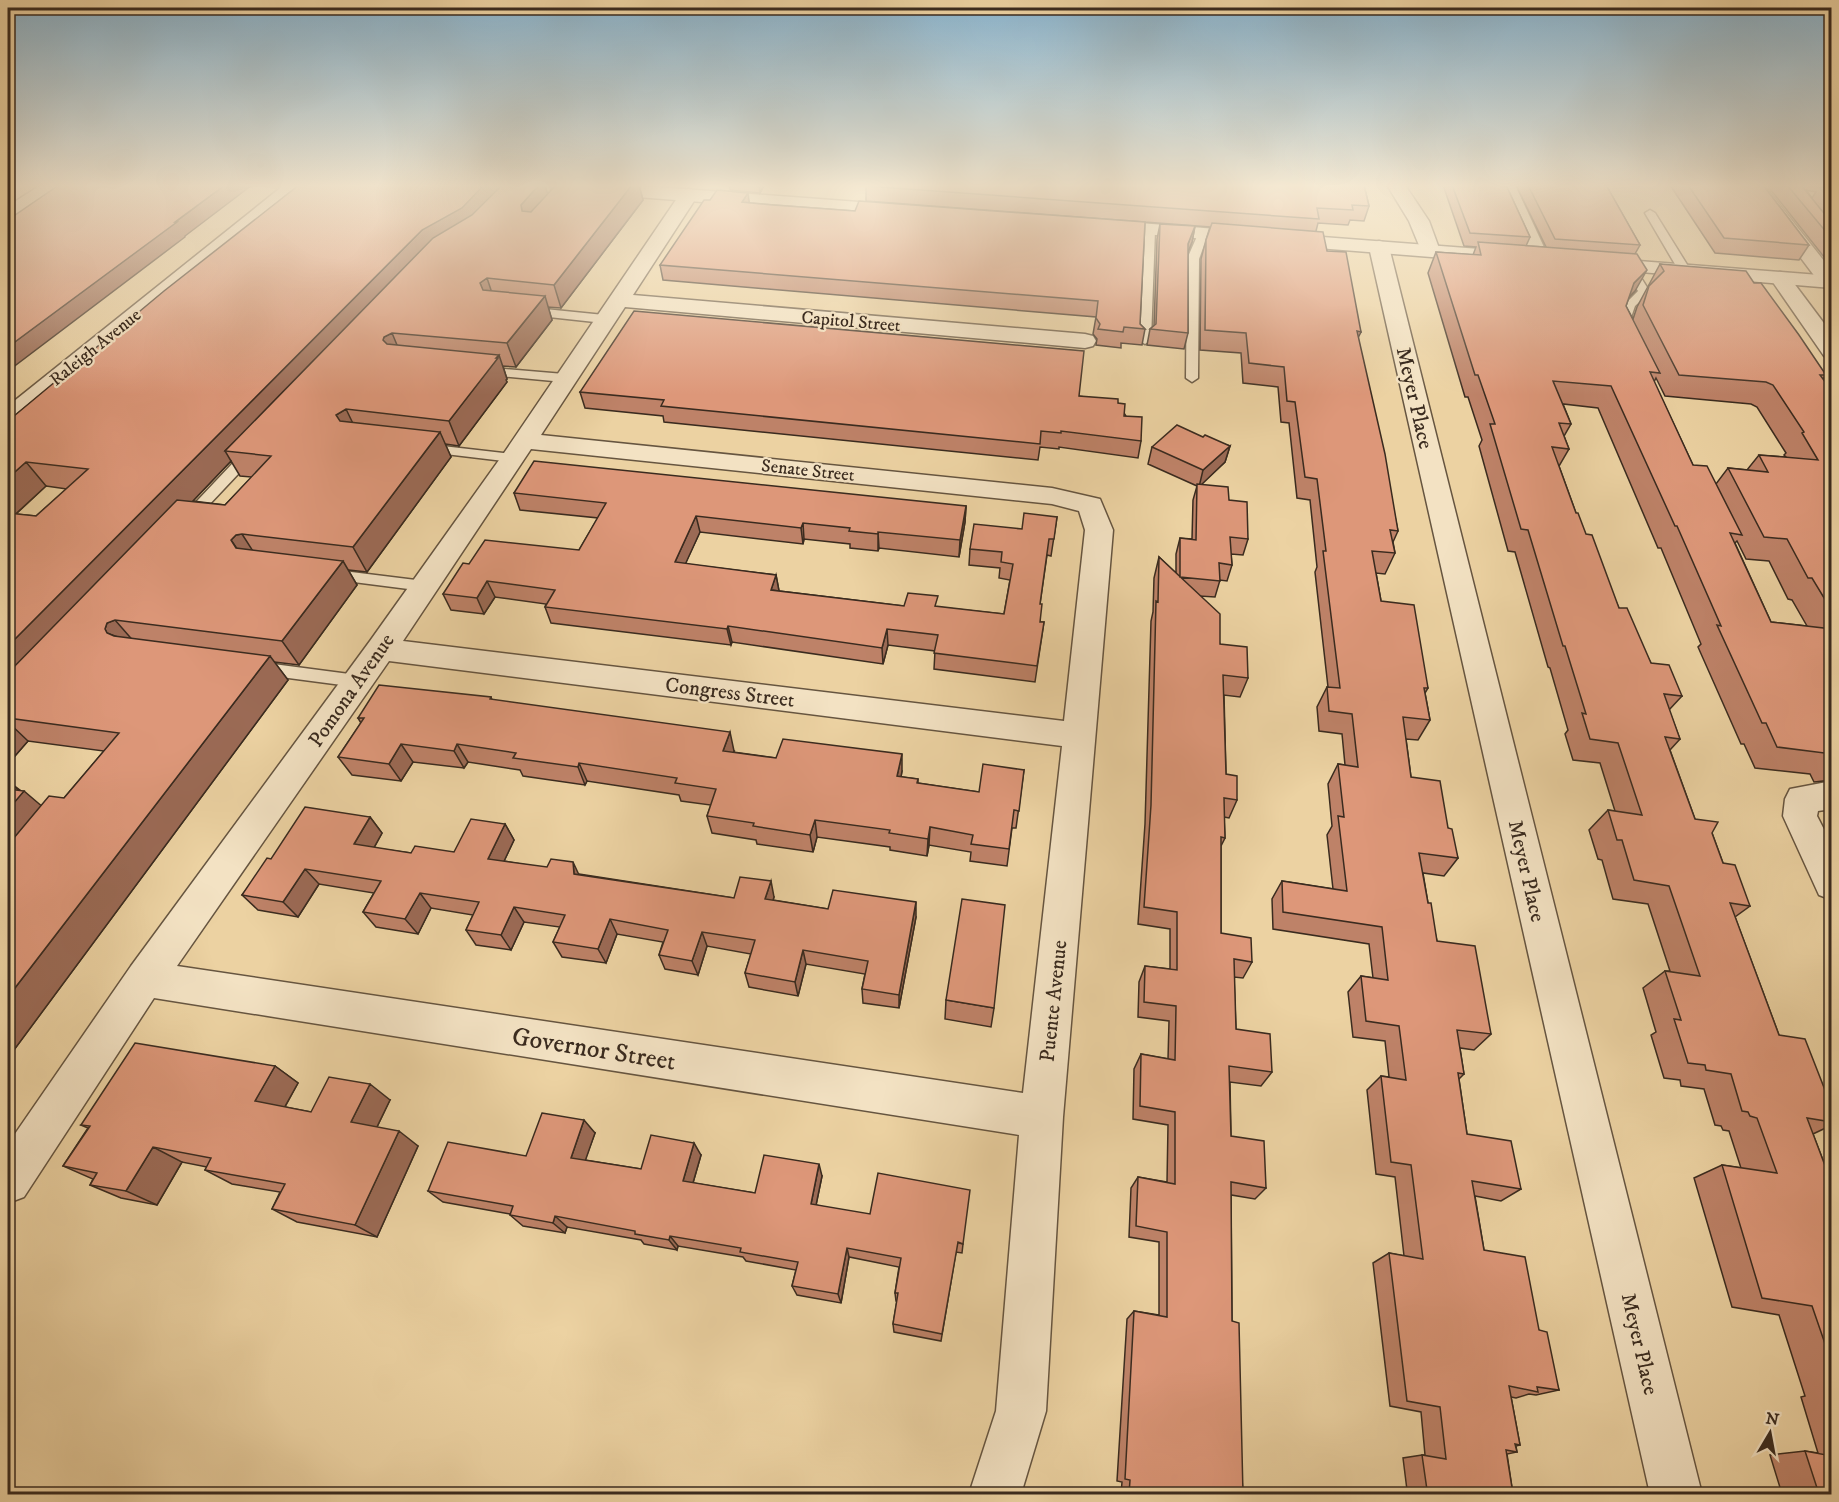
<svg xmlns="http://www.w3.org/2000/svg" width="1839" height="1502" font-family="'IM FELL DW Pica',serif">
<style>
.lines{fill:none;stroke-linecap:round;stroke-linejoin:round}
.service-casing{stroke:#665540;stroke-width:3}
.minor-casing{stroke:#665540;stroke-width:3}
.tertiary-casing{stroke:#665540;stroke-width:3}
.service{fill:#f3e2c3;fill-rule:evenodd}
.minor{fill:#f3e2c3;fill-rule:evenodd}
.tertiary{fill:#f3e2c3;fill-rule:evenodd}
.wall{fill:#be8268;stroke:#3a2b1f;stroke-width:1.5;fill-rule:evenodd}
.shaded-wall{fill:#9b6a55;stroke:#3a2b1f;stroke-width:1.5}
.building{fill:#dd9779;stroke:#3a2b1f;stroke-width:1.5}
.labels{text-anchor:middle;stroke-width:4.5;stroke-linejoin:round;paint-order:stroke}
.far-street-label{font-size:18px;fill:#3a2b1f;stroke:#f3e2c3}
.street-label{font-size:21px;fill:#3a2b1f;stroke:#f3e2c3}
.near-street-label{font-size:26px;fill:#3a2b1f;stroke:#f3e2c3}
</style>
<rect width="100%" height="100%" fill="#ecd2a2"/>
<filter id="stains"><feTurbulence type="fractalNoise" baseFrequency=".00333" numOctaves="4"/><feColorMatrix values="0 0 0 0 .2 0 0 0 0 .09 0 0 0 0 .02 0 0 0 .5 -.17"/></filter>
<radialGradient id="worn" r=".72"><stop offset=".6" stop-color="#630" stop-opacity="0"/><stop offset="1" stop-color="#630" stop-opacity=".3"/></radialGradient>
<g class="lines">
<defs>
<path id="service" d="M1650,210L1655,213L1691,271L1689,273L1685,274L1679,271L1645,213Z
M1150,227L1155,230L1151,340L1145,344L1139,340L1145,230Z
M1203,231L1208,234L1199,259L1198,378L1192,382L1186,378L1187,259L1198,234Z
M1629,264L1633,265L1650,292L1635,306L1628,326L1631,333L1625,337L1621,336L1616,326L1624,305L1638,291L1623,267Z
M525,307L604,315L610,319L604,323L521,314V308Z
M482,367L564,374L570,378L564,382L478,374L476,371L478,368Z
M425,444L513,454L520,458L513,462L420,451L418,448L420,445Z
M252,447L257,448L259,451L257,454L191,524H181L179,521L181,518L247,448Z
M327,569L424,581L430,582L432,586L430,590L424,591L322,578L319,574L322,570Z
M258,662L357,675L363,677L366,681L363,685L357,687L258,674L252,672L250,668L252,664Z"/>
<path id="minor" d="M41,185H62L15,218L8,220V206Z
M284,185H304L17,423L8,425V406Z
M1387,185H1405L1429,221L1440,251L1437,255H1423L1409,221Z
M1497,185H1515L1550,260L1547,264H1533L1530,260Z
M1746,185H1764L1832,271V288L1822,286Z
M689,189L696,191L698,195L633,295L1085,334L1093,336L1096,341L1093,346L1085,348L625,307L541,435L1052,488L1100,499L1113,530L1063,1117L1046,1411L1021,1494H969L996,1411L1019,1135L154,998L24,1197L8,1203V1144L131,966L370,641L504,453L682,191ZM531,449L1052,504L1079,511L1085,530L1064,721L403,641ZM389,661L1062,746L1023,1093L177,966Z
M1379,241L1386,243L1389,247L1702,1494H1650L1369,247L1372,243Z
M1780,272L1787,274L1832,334V358L1824,356L1770,278L1773,274Z
M1832,781V809L1818,811L1817,816L1832,845V900L1819,895L1783,816L1785,799L1790,789Z"/>
<path id="tertiary" d="M550,185H629L899,205L906,207L909,211L906,215L899,217L559,191L552,189Z
M1100,220L1519,252L1526,254L1529,258L1526,262L1519,264L1093,230L1090,226L1093,222Z
M1600,258L1832,276V288L1593,268L1590,264L1593,260Z"/>
</defs>
<use href="#service" class="service-casing"/>
<use href="#minor" class="minor-casing"/>
<use href="#tertiary" class="tertiary-casing"/>
<use href="#service" class="service"/>
<use href="#minor" class="minor"/>
<use href="#tertiary" class="tertiary"/>
</g>
<path class="wall" d="M299,185H545L547,194L556,185H639L643,200L561,308L548,307L552,320L516,367L503,366L507,379L506,380L507,382L459,446L445,444L451,457L367,572L348,570L357,585L299,665L274,662L288,680L8,1058V781L41,806L64,798L104,751L28,741L8,764V421ZM231,461L240,476L252,477L225,505L193,501ZM46,486L67,489L36,516L16,514Z
M729,185H764L760,193L730,190Z
M1364,185L1369,206L1364,221L1350,220L1348,225L1318,223L1316,231L1327,251L1361,332L1358,338L1398,531L1393,542L1395,553L1385,574L1376,573L1381,601L1428,688L1425,693L1430,720L1418,740L1406,739L1411,777L1448,828L1458,858L1444,876L1423,873L1428,903L1437,941L1491,1034L1474,1050L1460,1048L1464,1074L1459,1079L1467,1134L1521,1189L1501,1201L1475,1196L1484,1250L1539,1330L1559,1390L1536,1395L1529,1394L1516,1398L1511,1397L1520,1445L1516,1446L1517,1452L1507,1454L1513,1494H1400V1491L1407,1490L1403,1458L1422,1455H1425L1421,1412L1390,1406L1373,1263L1389,1253L1404,1256L1395,1177L1376,1174L1367,1090L1381,1076L1389,1077L1385,1041L1353,1037L1348,992L1361,976L1373,978L1369,944L1273,929L1272,899L1282,881L1333,889L1327,835L1332,826L1328,784L1338,764L1345,765L1342,734L1319,731L1317,707L1327,687H1328L1315,572L1317,567L1310,500L1297,498L1289,423L1281,422L1278,387L1243,383L1241,353L1200,350L1201,259L1206,240L1210,227L866,201V186Z
M1443,185H1506L1530,237L1526,246L1546,247L1516,185H1606L1640,245L1635,254V291L1629,297L1626,306L1633,319L1637,307L1660,264L1754,283L1826,375L1823,379L1832,391V780L1814,782L1810,774L1755,768L1744,744H1741L1698,647L1701,644L1661,548H1658L1598,408L1563,404L1571,424L1564,436L1569,449L1559,466L1576,513L1619,608L1651,663L1682,696L1669,710L1680,739L1670,750L1695,819L1712,833L1723,863L1750,906L1735,917L1779,1035L1832,1108V1125L1813,1134L1832,1184V1494H1782L1770,1455L1805,1451L1818,1453L1801,1397L1805,1396L1779,1315L1732,1307L1694,1178L1722,1165L1741,1168L1729,1131L1723,1130L1721,1126L1715,1125L1704,1089L1681,1086L1680,1080L1664,1078L1651,1035L1656,1032L1643,988L1665,971H1670L1648,904L1613,899L1602,860L1598,859L1589,830L1608,810L1615,811L1600,763L1573,760L1565,734L1568,730L1550,668L1548,667L1515,552L1508,551L1479,446L1482,440L1468,397H1465L1428,273L1436,252L1473,255L1476,247L1464,246ZM1656,378L1665,396L1751,404L1757,407L1786,453L1784,455L1786,457L1759,455L1747,470L1728,468L1716,484L1693,465L1654,382ZM1737,541L1746,559L1769,561L1788,599L1792,600L1807,626L1771,622L1735,543Z
M1670,185H1763L1809,245L1799,260L1715,253Z
M1767,185H1832V267ZM1806,190L1816,192L1812,198Z
M750,203L855,211L1145,222L1140,324L1145,329L1142,345L1121,343V348L1096,345L1097,339L1093,334L1096,317L663,280L660,265Z
M1160,224L1195,226L1192,242L1188,252V333L1184,349L1147,345L1150,329L1154,326L1157,239Z
M580,392L1079,396L1118,403L1141,441L1138,458L1059,447V449L1040,447L1038,460L664,422L663,416L585,408Z
M1203,437L1230,446L1225,462L1201,484L1229,500L1248,539L1243,555L1231,554L1232,565L1227,581L1220,580L1215,597L1200,596L1220,644L1248,678L1240,697L1224,695L1226,774L1237,800L1229,818L1224,817L1225,838L1221,846V933L1252,962L1243,978L1234,977L1236,1029L1272,1072L1261,1086L1230,1082L1231,1136L1266,1188L1255,1199L1231,1195L1232,1321L1243,1494H1121L1122,1482L1117,1481L1127,1319L1134,1311L1159,1315V1242L1129,1237L1131,1188L1138,1177L1167,1182L1168,1125L1133,1119L1134,1069L1141,1054L1168,1059L1169,1021L1138,1017L1139,982L1145,966L1170,969V929L1138,924L1145,824L1151,621L1153,612L1154,578L1159,557L1176,573V554L1180,538L1192,539L1193,500L1197,486L1148,464L1152,447Z
M514,493L966,506L965,522L959,557L879,548L878,551L850,548V544L804,539L803,544L700,532L685,564L776,575L779,591L904,606L937,607L1004,614L1010,580L999,578L1000,568L969,565L970,549L1022,529L1057,517L1051,556L1047,555L1040,604V622H1044L1035,682L934,669L935,651L888,645L883,664L732,642L731,645L551,623L545,607L546,604L495,597L484,614L451,610L443,594L469,564L579,550L598,518L520,510Z
M491,697L492,700L734,751L733,752L776,758L902,771L901,777L918,779V783L979,792L1024,770L1016,828H1012L1007,866L970,861L971,852L929,845L927,856L890,850V847L817,837L813,852L757,844L756,840L712,833L707,816L711,805L681,801L679,795L587,781L585,785L523,776L520,770L468,762L464,768L413,762L401,781L352,775L338,757L361,723L358,718Z
M1832,809V821L1827,812Z
M370,817L382,833L374,848L411,853L454,852L505,824L514,840L504,861L579,874L734,898L774,897L773,900L828,909L916,917L899,1008L863,1003L862,989L865,974L806,964L798,996L749,987L745,973L751,954L707,946L698,975L665,969L659,955L663,942L617,934L606,963L562,957L553,942L560,927L524,922L511,950L476,945L466,930L473,915L431,908L418,934L376,927L363,912L374,893L319,884L298,917L258,910L242,895L271,859Z
M946,1000L994,1008L991,1027L945,1019Z
M275,1066L298,1083L285,1107L311,1112L390,1100L377,1127L418,1146L377,1237L297,1222L272,1209L280,1192L232,1184L205,1170L207,1167L182,1162L157,1205L121,1198L90,1185L93,1179L63,1166L88,1128L81,1125Z
M595,1133L585,1160L641,1169L701,1155L693,1183L755,1193L822,1176L816,1205L963,1244L962,1253L956,1252L941,1341L894,1332L893,1324L897,1301H896L895,1293L899,1267L849,1257L841,1303L797,1295L792,1286L796,1270L746,1261L743,1257L678,1246L677,1250L644,1244L641,1240L567,1227L565,1233L523,1226L510,1215V1214L443,1202L428,1191L526,1156Z"/>
<path class="shaded-wall" d="M225,185H252L185,236V237L8,371V347Z
M484,185H508L225,451L231,461L8,695V646L422,230Z
M539,185H545L550,202L528,234L522,211L521,205Z
M632,185H639L643,200L561,308L554,285Z
M759,185H764L760,193Z
M748,193L750,208L742,202Z
M1195,226L1192,242L1185,259L1188,244Z
M1647,270L1635,291L1622,304L1634,283Z
M487,278L495,302L488,306L480,283Z
M545,296L552,320L516,367L507,343Z
M392,333L402,357L394,364L383,340L384,337Z
M499,355L507,379L506,380L507,382L459,446L449,421Z
M346,409L358,434L349,439L336,415Z
M440,432L451,457L367,572L353,547Z
M1230,446L1225,462L1199,487L1203,470Z
M26,462L46,486L8,521V478Z
M966,506L965,522L959,557L960,540Z
M696,516L700,532L679,578L675,562Z
M803,523L804,539L803,544L801,528Z
M878,532L879,548L878,551Z
M242,534L258,559L253,572L231,540L236,535Z
M343,561L357,585L299,665L282,641Z
M776,575L779,591L771,590Z
M487,581L495,597L484,614L477,598Z
M115,620L136,644L107,633L105,629L107,623Z
M728,626L732,642L731,645L727,629Z
M887,629L888,645L883,664L882,648Z
M270,656L288,680L8,1058V997Z
M8,722L28,741L8,764Z
M730,732L734,751L727,768L723,751Z
M401,744L413,762L401,781L389,764Z
M457,744L468,762L464,768L454,751Z
M902,754V771L898,794L897,776Z
M579,763L587,781L585,785L578,767Z
M8,781L22,793L24,791L51,814L8,865Z
M370,817L382,833L367,860L354,844Z
M815,820L817,837L813,852L810,835Z
M505,824L514,840L498,874L488,859Z
M930,827L929,845L927,856L928,839Z
M573,862L580,877L574,874Z
M305,869L319,884L298,917L283,902Z
M771,881L774,897L769,914L765,899Z
M420,893L431,908L418,934L405,919Z
M916,902V917L899,1008V995Z
M514,907L524,922L511,950L501,935Z
M610,919L617,934L606,963L598,949Z
M702,932L707,946L698,975L692,961Z
M803,950L806,964L798,996L795,982Z
M275,1066L298,1083L279,1117L255,1101Z
M370,1084L390,1100L372,1137L351,1122Z
M584,1120L595,1133L582,1170L571,1158Z
M399,1131L418,1146L377,1237L355,1225Z
M694,1143L701,1155L690,1193L683,1181Z
M153,1147L182,1162L157,1205L126,1191Z
M819,1164L822,1176L814,1215L811,1204Z
M555,1216L567,1227L565,1233L553,1223Z
M670,1236L678,1246L677,1250L669,1240Z
M847,1248L849,1257L841,1303L838,1294Z"/>
<path class="building" d="M59,185H225L175,222H177L8,347V220Z
M299,185H484L462,208L422,230L8,646V513L36,516L88,469L26,462L8,478V421L164,291Z
M502,185H539L521,205L522,211L531,212L556,185H632L554,285L487,278L480,283L483,290L545,296L507,343L392,333L384,337L383,340L387,344L499,355L496,358H498L449,421L346,409L336,415L340,421L440,432L353,547L242,534L236,535L231,540L236,548L343,561L282,641L115,620L107,623L105,629L107,633L114,636L270,656L8,997V845L49,796L64,798L119,733L8,718V673L177,500L225,505L271,456L225,451L433,238L472,215Z
M866,185H1364L1369,206L1352,205L1353,210L1317,208L1319,219L866,186Z
M1452,185H1506L1530,237L1470,233Z
M1528,185H1606L1640,245L1555,239Z
M1688,185H1763L1809,245L1724,238Z
M1787,185H1801L1832,223V239Z
M1819,187L1832,188V202Z
M717,190L748,193L742,202L773,205L855,211L859,201L1145,222L1140,324L1145,329L1124,327L1123,332L1098,329L1100,324L1096,318L1098,301L660,265L704,200H710Z
M1212,223L1323,232L1327,251L1346,252L1361,332L1357,331L1385,454L1398,531L1390,530L1395,553L1372,551L1381,601L1414,605L1428,688H1424L1430,720L1403,717L1411,777L1440,781L1448,828L1452,829L1458,858L1419,853L1428,903H1431L1437,941L1475,946L1491,1034L1457,1030L1464,1074L1458,1073L1467,1134L1511,1141L1521,1189L1472,1181L1484,1250L1525,1257L1539,1330L1547,1332L1559,1390L1537,1387L1538,1392L1509,1386L1520,1445L1515,1444L1517,1452L1506,1450L1513,1494H1419V1489L1427,1490L1422,1455L1446,1459L1440,1407L1407,1401L1389,1253L1423,1259L1411,1165L1391,1162L1381,1076L1406,1080L1399,1026L1366,1021L1361,976L1388,980L1382,927L1283,912L1282,881L1347,891L1338,816L1344,817L1338,764L1358,767L1352,714L1329,711L1327,687L1340,688L1323,551H1326L1317,479L1305,477L1295,402L1287,401L1284,367L1249,363L1246,333L1205,330L1206,240Z
M1160,224L1195,226L1188,244V333L1150,329L1156,324Z
M1478,242L1637,254L1647,270L1634,283L1626,306L1660,373L1650,372L1693,465L1707,466L1742,535L1730,533L1771,622L1832,629V754L1777,747L1766,723H1762L1717,625L1721,626L1677,526H1675L1611,386L1553,381L1571,424L1559,423L1569,449L1552,447L1576,513H1578L1586,534L1592,535L1619,608H1627L1651,663L1669,665L1682,696L1664,694L1680,739L1665,737L1695,819L1718,822L1712,833L1723,863L1735,865L1750,906L1730,903L1779,1035L1805,1039L1832,1108V1122L1807,1118L1832,1184V1364L1812,1306L1762,1298L1722,1165L1777,1173L1757,1118L1750,1116L1748,1112L1742,1111L1731,1074L1706,1070L1705,1065L1688,1063L1674,1019L1681,1020L1665,971L1700,976L1669,886L1634,880L1622,840H1617L1608,810L1642,815L1618,743L1590,739L1582,713L1586,714L1565,646H1563L1528,530L1521,529L1490,424H1495L1478,375H1475L1436,252L1481,255Z
M1660,264L1746,271L1754,283H1761L1799,335L1826,375H1820L1832,391V611L1812,578H1808L1787,539L1764,537L1728,468L1768,472L1759,455L1818,460L1802,433L1804,432L1773,385L1766,382L1679,375L1643,305L1649,286L1664,271Z
M634,311L1084,351L1079,396L1118,399V403L1125,404L1124,416L1142,417L1141,441L1061,431V433L1041,431L1040,444L661,406L664,400L580,392Z
M1177,425L1203,437L1205,435L1230,446L1203,470L1152,447Z
M534,461L966,506L960,540L878,532V534L849,531L850,528L803,523L801,528L696,516L675,562L776,575L771,590L904,606L908,593L938,596L935,606L1004,614L1013,564L1001,562L1002,552L970,549L974,524L1022,529L1024,513L1057,517L1054,539H1049L1040,604H1042L1040,622H1044L1037,666L934,653L938,635L887,629L882,648L728,626L727,629L545,607L555,590L487,581L477,598L443,594L463,563L469,564L485,540L579,550L606,503L514,493Z
M1197,484L1228,487L1229,500L1247,502L1248,539L1230,537L1232,565L1219,563L1220,581L1180,577V538L1196,540Z
M1159,557L1220,614V644L1247,647L1248,678L1223,675L1226,774L1237,776V800L1224,798L1225,838L1221,837V933L1251,938L1252,962L1234,959L1236,1029L1270,1034L1272,1072L1229,1066L1231,1136L1264,1141L1266,1188L1231,1182L1232,1321L1239,1323L1243,1494H1129L1130,1480L1125,1479L1134,1311L1167,1317V1232L1136,1226L1138,1177L1175,1184V1112L1140,1106L1141,1054L1175,1060L1176,1006L1144,1002L1145,966L1177,970V912L1144,907L1151,805L1156,601L1158,602Z
M379,685L491,697L490,699L730,732L723,751L776,758L783,739L902,754L897,776L918,779L917,783L979,792L983,764L1024,770L1019,811L1014,810L1009,849L971,844L973,835L930,827L928,839L889,833L890,830L815,820L810,835L753,826L754,823L707,816L716,789L675,783L677,778L579,763L578,767L513,758L516,753L457,744L454,751L401,744L389,764L338,757L364,718H358Z
M8,789L24,791L8,810Z
M305,807L370,817L354,844L411,853L415,846L454,852L471,819L505,824L488,859L547,867L551,859L573,862L574,874L734,898L740,877L771,881L765,899L828,909L833,890L916,902L899,995L862,989L868,961L803,950L795,982L745,973L755,940L702,932L692,961L659,955L668,930L610,919L598,949L553,942L565,915L514,907L501,935L466,930L479,902L420,893L405,919L363,912L381,881L305,869L283,902L242,895L267,858L271,859Z
M962,899L1005,905L994,1008L946,1000Z
M135,1043L275,1066L255,1101L311,1112L329,1077L370,1084L351,1122L399,1131L355,1225L272,1209L285,1184L205,1170L211,1158L153,1147L126,1191L90,1185L97,1173L63,1166L90,1126L81,1125Z
M542,1113L584,1120L571,1158L641,1169L651,1135L694,1143L683,1181L755,1193L764,1155L819,1164L811,1204L870,1214L878,1173L970,1190L963,1244L958,1242L942,1334L893,1324L898,1293H895L901,1258L847,1248L838,1294L792,1286L798,1262L740,1252L741,1248L670,1236L669,1240L635,1234V1231L555,1216L553,1223L510,1215L513,1206L428,1191L448,1142L526,1156Z
M1805,1451L1832,1456V1494H1819Z"/>
<linearGradient id="sky" x2="0" y2="1"><stop stop-color="#89b5d0"/><stop offset="0.47" stop-color="#f6ebd5"/><stop offset="1" stop-color="#f6ebd5" stop-opacity="0"/></linearGradient>
<rect width="1839" height="395" fill="url(#sky)"/>
<g class="labels">
<g class="far-street-label">
<text transform="translate(851 321) rotate(5)" y="6">Capitol Street</text>
<text transform="translate(95 347) rotate(-39)" y="6">Raleigh Avenue</text>
<text transform="translate(808 470) rotate(6)" y="6">Senate Street</text>
</g>
<g class="street-label">
<text transform="translate(1415 398) rotate(77)" y="7">Meyer Place</text>
<text transform="translate(351 690) rotate(-55)" y="7">Pomona Avenue</text>
<text transform="translate(730 692) rotate(7)" y="7">Congress Street</text>
<text transform="translate(1527 871) rotate(77)" y="7">Meyer Place</text>
<text transform="translate(1053 1001) rotate(-84)" y="7">Puente Avenue</text>
<text transform="translate(1640 1344) rotate(77)" y="7">Meyer Place</text>
</g>
<g class="near-street-label">
<text transform="translate(594 1048) rotate(9)" y="9">Governor Street</text>
</g>
</g>
<rect width="1839" height="1502" fill="none" stroke="#ecd2a2" stroke-width="30"/>
<rect x="9" y="9" width="1821" height="1484" fill="none" stroke="#3a2b1f" stroke-width="3"/>
<rect x="15" y="15" width="1809" height="1472" fill="none" stroke="#3a2b1f" stroke-width="1.5"/>
<g transform="translate(1770 1433) rotate(10)" stroke="#f3e2c3" stroke-width="4.5" paint-order="stroke">
<path d="M0-4.5L10 22L0 15L-10 22Z" fill="#3a2b1f"/>
<text y="-9" font-size="16" font-weight="bold" text-anchor="middle" fill="#3a2b1f">N</text>
</g>
<rect width="100%" height="100%" filter="url(#stains)"/>
<rect width="100%" height="100%" fill="url(#worn)"/>
</svg>
